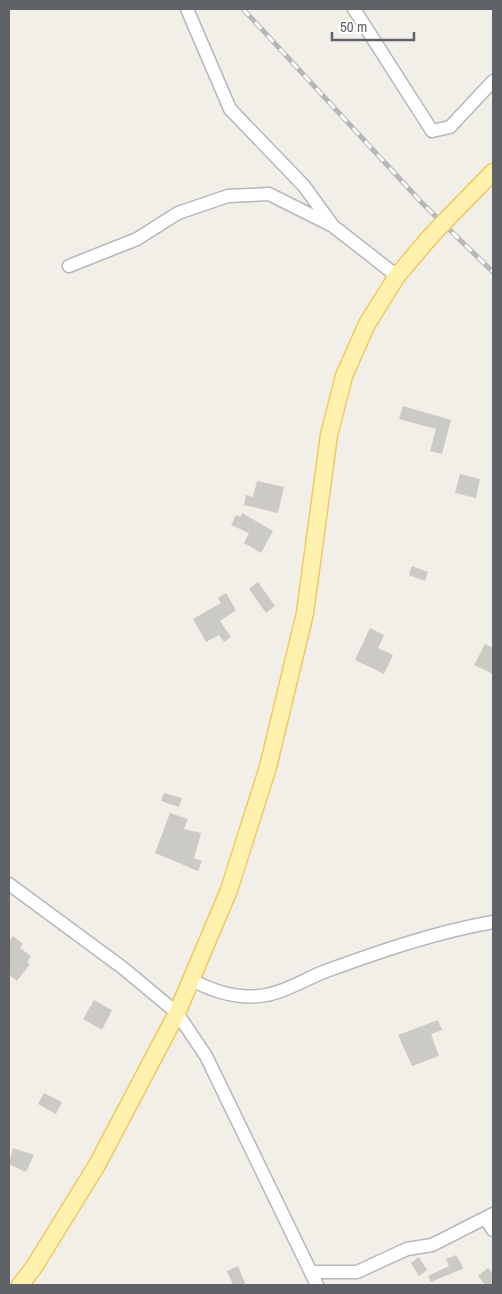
<svg xmlns="http://www.w3.org/2000/svg" width="502" height="1294" font-family="'Archivo Narrow',sans-serif">
<style>
.building{fill:#cccac5}
.lines{fill:none;stroke-linecap:round;stroke-linejoin:round}
.minor-casing{stroke:#b5b8bc;stroke-width:15}
.major-casing{stroke:#f2c960;stroke-width:19}
.minor{stroke:#fff;stroke-width:12}
.major{stroke:#fff2af;stroke-width:16}
.rail-casing{stroke:#b6b7b8;stroke-width:5}
.rail{stroke:#fff;stroke-width:3;stroke-dasharray:9;stroke-linecap:butt}
.major-bridge-casing{stroke:#f2c960;stroke-width:19;stroke-linecap:butt}
.major-bridge{stroke:#fff2af;stroke-width:16}
</style>
<rect width="100%" height="100%" fill="#f1efe8"/>
<path class="building" d="M403,406L451,420L442,454L430,451L436,429L399,419Z
M460,474L480,479L476,498L455,493Z
M257,481L284,487L278,513L244,505L246,495L253,497Z
M242,513L273,531L261,553L244,543L249,533L231,525L236,515L241,517Z
M412,566L428,572L425,581L409,575Z
M258,582L275,606L266,613L249,589Z
M226,593L236,610L220,621L231,637L224,642L219,635L206,642L193,619L221,603L218,598Z
M370,628L384,635L378,648L393,655L384,674L355,660Z
M485,644L493,648V674L474,665Z
M164,793L182,798L179,807L161,801Z
M170,813L188,819L184,829L201,833L194,858L202,861L198,871L155,853Z
M13,936L23,944L20,948L31,956L27,962L30,964L17,981L9,975V941Z
M94,1000L112,1010L102,1030L83,1019Z
M438,1020L442,1030L431,1034L439,1056L412,1066L398,1035Z
M44,1093L62,1102L56,1114L38,1104Z
M13,1148L34,1155L26,1172L9,1164Z
M456,1255L463,1267L462,1269L431,1282L428,1276L449,1266L446,1259Z
M419,1257L427,1270L419,1276L411,1263Z
M238,1266L246,1285H233L227,1271Z
M488,1268L493,1274V1283L490,1285H485L478,1276Z"/>
<g class="lines">
<defs>
<path id="minor" d="M187,9L230,109L304,186L333,226L397,276
M354,9L432,131L450,127L493,81
M69,266L137,239L178,213L228,196L269,194L331,225
M9,884L123,968L177,1013L206,1056L317,1285
M190,979C212,991 240,1000 266,995C286,992 307,978 326,971C381,951 436,932 493,922
M485,1218L493,1230
M312,1272H357L407,1249L432,1245L493,1214"/>
<path id="major" d="M448,218L493,172
M20,1285L34,1267L97,1165L177,1013L229,890L268,767L305,613L329,435L344,376L367,324L397,276L430,237"/>
</defs>
<use href="#minor" class="minor-casing"/>
<use href="#major" class="major-casing"/>
<use href="#minor" class="minor"/>
<use href="#major" class="major"/>
<defs>
<path id="rail" d="M243,9L423,204L493,272"/>
</defs>
<use href="#rail" class="rail-casing"/>
<use href="#rail" class="rail"/>
<defs>
<path id="major-bridge" d="M430,237L448,218"/>
</defs>
<use href="#major-bridge" class="major-bridge-casing"/>
<use href="#major-bridge" class="major-bridge"/>
</g>
<rect width="502" height="1294" fill="none" stroke="#5f6368" stroke-width="20"/>
<path d="M332 32v8h82v-8" fill="none" stroke="#5f6368" stroke-width="2.5"/>
<text x="340" y="32" font-size="15" fill="#5f6368" stroke="#ffffff" stroke-width="4" paint-order="stroke">50 m</text>
</svg>
